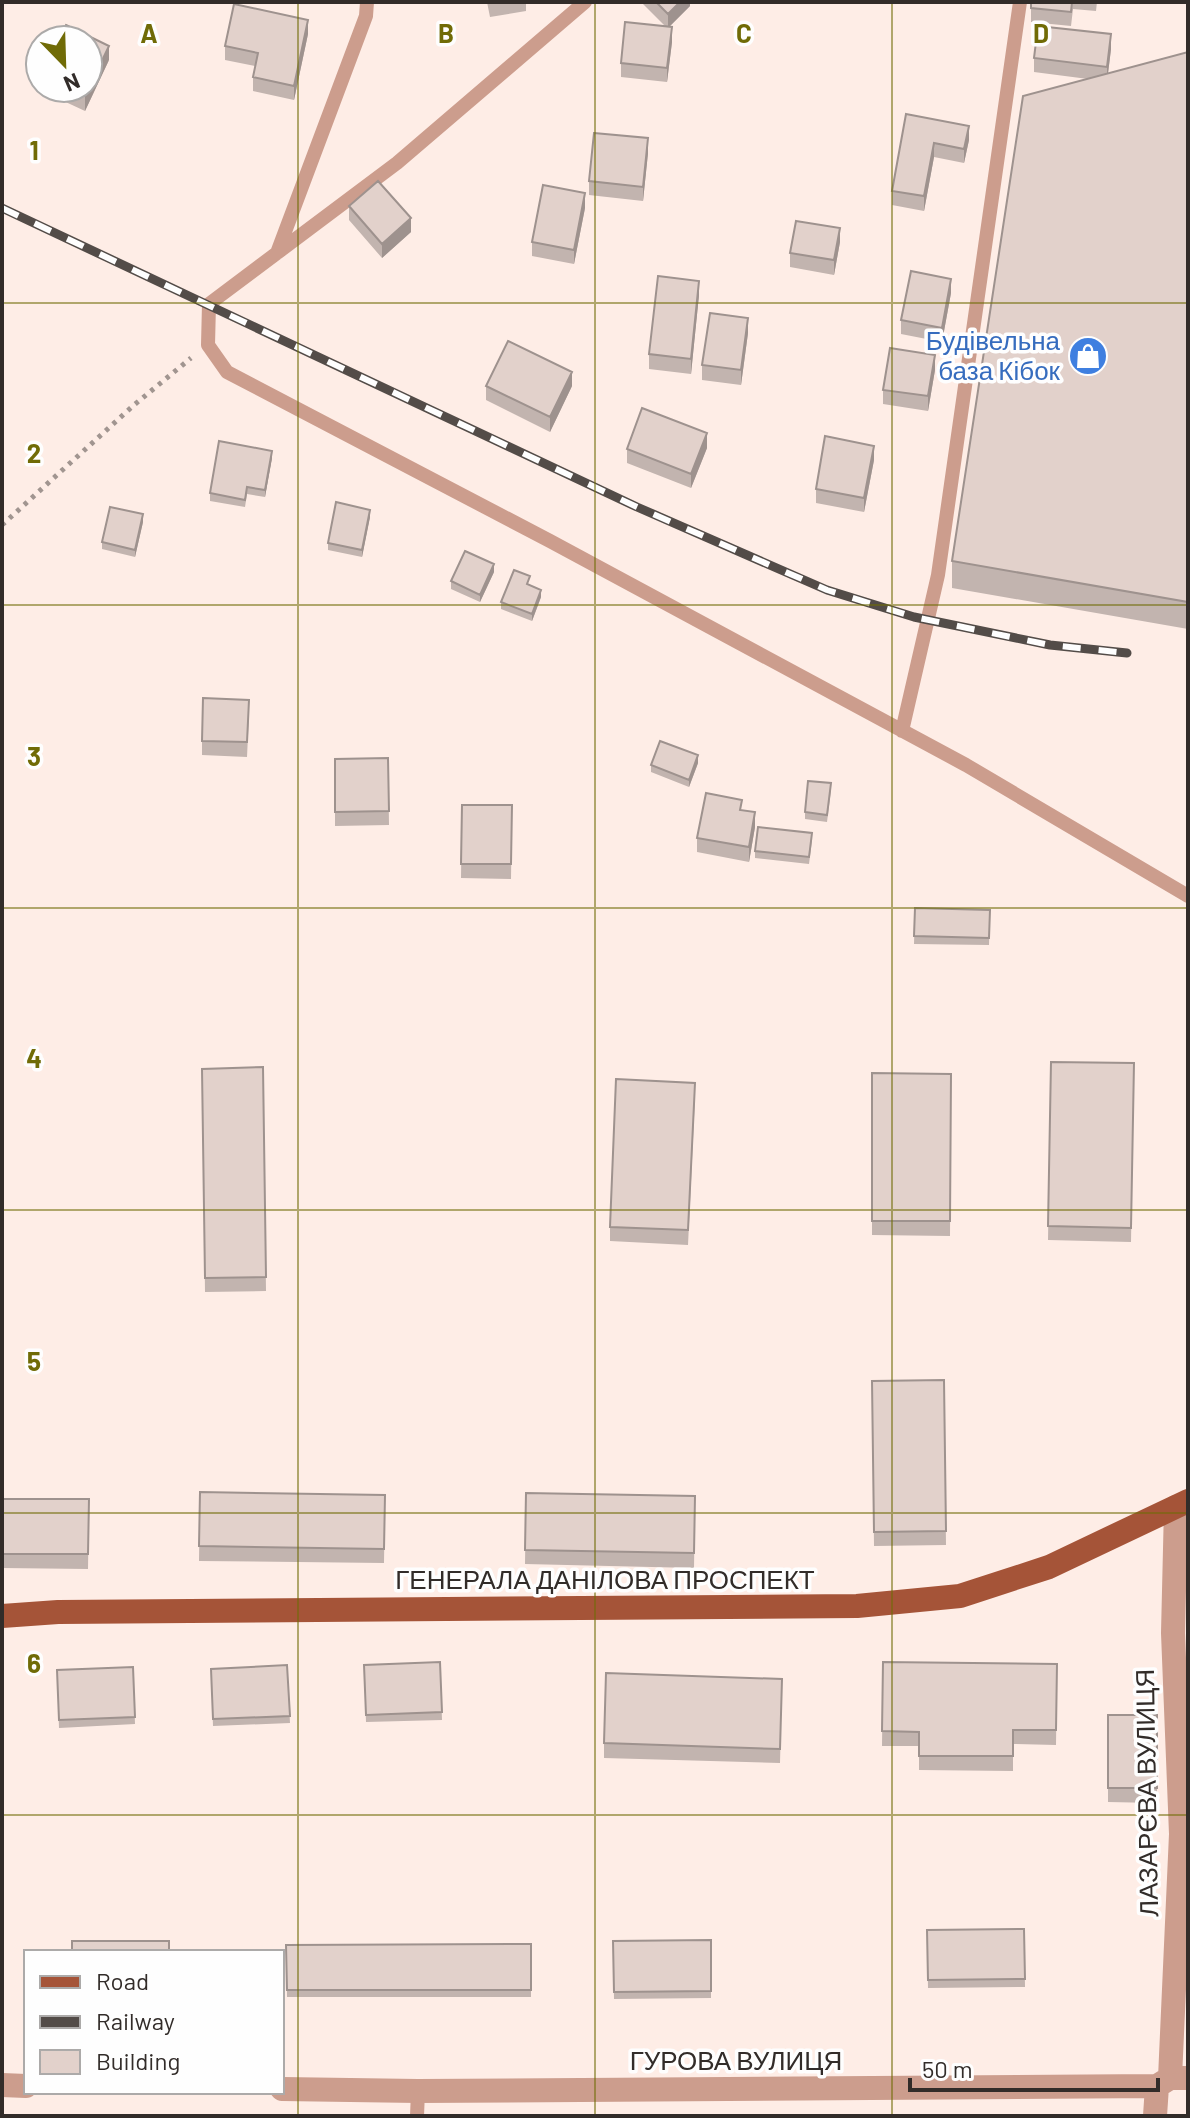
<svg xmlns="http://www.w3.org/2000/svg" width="1190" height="2118" font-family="Barlow,sans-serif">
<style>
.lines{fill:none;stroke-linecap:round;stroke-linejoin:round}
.path{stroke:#a19590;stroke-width:5;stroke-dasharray:4 6;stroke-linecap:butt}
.lane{stroke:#cc9d8d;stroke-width:14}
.street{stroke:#cc9d8d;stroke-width:24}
.primary{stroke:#a55438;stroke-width:24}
.rail-casing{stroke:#534c48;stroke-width:9}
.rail{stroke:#fefefe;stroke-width:6;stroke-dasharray:18;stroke-linecap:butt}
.wall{fill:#c2b4af}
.shaded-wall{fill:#9e928e}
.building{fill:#e2d1cb;stroke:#9e928e;stroke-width:2}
.grid{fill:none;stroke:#706b06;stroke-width:2;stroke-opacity:0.55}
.labels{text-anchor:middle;stroke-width:7;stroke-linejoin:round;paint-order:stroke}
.shop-label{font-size:26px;fill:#366cbe;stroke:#fefefe;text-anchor:end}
.street-label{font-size:26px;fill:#322c29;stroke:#fefefe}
.grid-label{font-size:26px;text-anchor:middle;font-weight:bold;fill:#706b06;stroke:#fefefe;stroke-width:7;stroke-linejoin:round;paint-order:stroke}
</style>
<rect width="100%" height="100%" fill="#feede6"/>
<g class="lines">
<path class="path" d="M2,525L134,405L191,358"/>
<path class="lane" d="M585,2L397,163L209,304L208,345L227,372L550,541L966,765L1188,896
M277,253L366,16L367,2
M902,731L938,575L1020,2
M417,2116L418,2091"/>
<path class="street" d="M1170,2078L1181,1834L1173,1633L1176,1507
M2,2085L26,2086
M282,2089L418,2091L1157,2086L1170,2078H1188
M1155,2116L1157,2086"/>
<path class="primary" d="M2,1616L58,1612L857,1606L960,1596L1049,1567L1188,1501"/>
<defs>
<path id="rail" d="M2,208L637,507L827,590L914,617L1050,645L1127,653"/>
</defs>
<use href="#rail" class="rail-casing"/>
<use href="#rail" class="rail"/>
</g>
<path class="wall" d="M487,2H526V11L490,17Z
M641,2H690V6L669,27L672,42L667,82L621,77V63L666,27Z
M1031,2H1097L1096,11L1073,9L1071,26L1031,22Z
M308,34L294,100L253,91V77L255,66L225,60V46Z
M1111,49L1108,74L1188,52V629L952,588V561L1088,79L1034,72V58Z
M109,60L85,111L42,91V88H88Z
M906,114L969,140L964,163L934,157L924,211L892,205V191Z
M648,153L643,201L589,195V181Z
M349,206L411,232L382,258L349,220Z
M585,208L574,264L532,256V242Z
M840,242L834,275L790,267V253Z
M951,293L942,342L901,334V320Z
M699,295L691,374L649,369V354Z
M748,333L741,385L702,380V365Z
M935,370L928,411L883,404V390Z
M486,386H572L550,432L486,400Z
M707,448L691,488L627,463V449Z
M272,458L265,497L247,494L245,507L210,501V493Z
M874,460L864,512L816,503V489Z
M370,517L362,557L328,550V543Z
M143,522L135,557L102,549V542Z
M494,572L480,602L451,589V581Z
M530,584V585L541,597L532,621L501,609V602Z
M249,714L247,757L202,755V741Z
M388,758L389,825L335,826V759Z
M698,763L689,787L651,772V765Z
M831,790L827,822L805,819V812Z
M462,805H512L511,879L461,878Z
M742,810L755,827L749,862L697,852V838Z
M812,840L809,864L755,858V851Z
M915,908L990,910L989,945L914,944Z
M1051,1062L1134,1063L1131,1242L1048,1240Z
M263,1067L266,1291L205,1292L202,1069Z
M872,1073L951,1074L950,1236L872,1235Z
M695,1097L688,1245L610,1241V1227Z
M944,1380L946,1545L874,1546L872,1381Z
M200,1492L385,1495L384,1563L199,1561Z
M526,1493L695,1496L694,1568L525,1564Z
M2,1499H89L88,1569L2,1568Z
M440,1662L442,1720L366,1722L364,1665Z
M883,1662L1057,1664L1056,1745L1013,1744V1771L919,1770V1746H882Z
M287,1665L290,1723L213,1726L211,1669Z
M133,1667L135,1724L59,1728L57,1670Z
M782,1679L780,1763L604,1758V1743Z
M1108,1715H1157V1803L1108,1802Z
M1024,1929L1025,1987L928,1988L927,1930Z
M711,1940V1998L614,1999L613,1941Z
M531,1944V1997H287L286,1945Z"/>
<path class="shaded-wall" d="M680,2H690V6L668,28V14Z
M308,20V34L294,100V86Z
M672,27V42L667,82V68Z
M1111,34V49L1107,81V67Z
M109,46V60L85,111V96Z
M969,126V140L964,163V149Z
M648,138V153L643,201V187Z
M934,143V157L924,211V196Z
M585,193V208L574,264V250Z
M411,218V232L382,258V244Z
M840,228V242L834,275V260Z
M951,279V293L942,342V328Z
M699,281V295L691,374V359Z
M748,318V333L741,385V370Z
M935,355V370L928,411V396Z
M572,372V386L550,432V417Z
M707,433V448L691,488V474Z
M874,446V460L864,512V498Z
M272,451V458L265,497V490Z
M370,510V517L362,557V550Z
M143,514V522L135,557V550Z
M494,564V572L480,602V595Z
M541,590V597L532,621V614Z
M698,755V763L689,787V780Z
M755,812V827L749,862V847Z"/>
<path class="building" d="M656,2H680L668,14Z
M1031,2H1072L1071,12L1031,8Z
M234,4L308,20L294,86L253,77L258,53L225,46Z
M625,22L672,27L667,68L621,63Z
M66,25L109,46L85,96L67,88H88V40H59Z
M1038,26L1111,34L1107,67L1034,58Z
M1188,52V602L952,561L1023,96Z
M906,114L969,126L964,149L934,143L924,196L892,191Z
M594,133L648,138L643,187L589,181Z
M378,181L411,218L382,244L349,206Z
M543,185L585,193L574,250L532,242Z
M796,221L840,228L834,260L790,253Z
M911,271L951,279L942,328L901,320Z
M658,276L699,281L691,359L649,354Z
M710,313L748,318L741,370L702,365Z
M508,341L572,372L550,417L486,386Z
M890,348L935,355L928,396L883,390Z
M642,408L707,433L691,474L627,449Z
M825,436L874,446L864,498L816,489Z
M219,441L272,451L265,490L247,487L245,500L210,493Z
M336,502L370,510L362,550L328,543Z
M110,507L143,514L135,550L102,542Z
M465,551L494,564L480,595L451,581Z
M514,570L530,576L527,584L541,590L532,614L501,602Z
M203,698L249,700L247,742L202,741Z
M660,741L698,755L689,780L651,765Z
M388,758L389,811L335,812V759Z
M808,781L831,783L827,815L805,812Z
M706,793L742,800L740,810L755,812L749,847L697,838Z
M462,805H512L511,864H461Z
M758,827L812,833L809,857L755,851Z
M915,908L990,910L989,938L914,936Z
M1051,1062L1134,1063L1131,1228L1048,1226Z
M263,1067L266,1277L205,1278L202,1069Z
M872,1073L951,1074L950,1221H872Z
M616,1079L695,1083L688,1230L610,1227Z
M944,1380L946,1531L874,1532L872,1381Z
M200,1492L385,1495L384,1549L199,1546Z
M526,1493L695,1496L694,1553L525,1550Z
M2,1499H89L88,1554H2Z
M440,1662L442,1712L366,1715L364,1665Z
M883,1662L1057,1664L1056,1730H1013V1756H919V1732L882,1731Z
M287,1665L290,1716L213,1719L211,1669Z
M133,1667L135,1717L59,1720L57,1670Z
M606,1673L782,1679L780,1749L604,1743Z
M1108,1715H1157V1788H1108Z
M1024,1929L1025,1979L928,1980L927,1930Z
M711,1940V1991L614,1992L613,1941Z
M72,1941H169V1952H72Z
M531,1944V1990H287L286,1945Z"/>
<path class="grid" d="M298,2V2116M595,2V2116M892,2V2116M2,303H1188M2,605H1188M2,908H1188M2,1210H1188M2,1513H1188M2,1815H1188"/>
<defs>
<symbol id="shop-disc" viewBox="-11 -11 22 22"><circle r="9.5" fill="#3f7fe0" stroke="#fefefe"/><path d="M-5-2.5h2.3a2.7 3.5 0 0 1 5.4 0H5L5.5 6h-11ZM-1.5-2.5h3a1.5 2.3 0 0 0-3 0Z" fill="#fff"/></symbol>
</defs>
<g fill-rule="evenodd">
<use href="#shop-disc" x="1066" y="334" width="44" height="44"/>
</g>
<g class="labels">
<g class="shop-label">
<text x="1060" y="350">Будівельна<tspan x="1060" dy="30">база Кібок</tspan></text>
</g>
<g class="street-label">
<text x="605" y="1589">ГЕНЕРАЛА ДАНІЛОВА ПРОСПЕКТ</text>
<text transform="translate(1147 1793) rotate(-91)" y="9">ЛАЗАРЄВА ВУЛИЦЯ</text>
<text x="736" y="2070">ГУРОВА ВУЛИЦЯ</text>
</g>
</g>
<g class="grid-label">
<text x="149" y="43">A</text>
<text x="446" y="43">B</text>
<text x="744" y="43">C</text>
<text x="1041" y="43">D</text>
<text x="34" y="160">1</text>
<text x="34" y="463">2</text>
<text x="34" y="766">3</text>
<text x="34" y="1068">4</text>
<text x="34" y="1371">5</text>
<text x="34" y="1673">6</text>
</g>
<rect width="1190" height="2118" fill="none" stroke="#322c29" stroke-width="8"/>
<rect x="24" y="1950" width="260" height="144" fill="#fefefe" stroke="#acaaa9" stroke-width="2"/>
<rect x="40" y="1976" width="40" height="12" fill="#a55438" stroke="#acaaa9" stroke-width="2"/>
<text x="96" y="1990" font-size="24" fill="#322c29">Road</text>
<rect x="40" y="2016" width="40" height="12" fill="#534c48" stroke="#acaaa9" stroke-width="2"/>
<text x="96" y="2030" font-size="24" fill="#322c29">Railway</text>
<rect x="40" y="2050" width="40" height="24" fill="#e2d1cb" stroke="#acaaa9" stroke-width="2"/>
<text x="96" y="2070" font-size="24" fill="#322c29">Building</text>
<g transform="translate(64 64) rotate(157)"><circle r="38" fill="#fefefe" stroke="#acaaa9" stroke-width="2"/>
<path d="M0-6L14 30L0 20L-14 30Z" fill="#706b06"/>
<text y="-12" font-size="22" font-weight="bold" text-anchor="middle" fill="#322c29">N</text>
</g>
<path d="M910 2078v12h248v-12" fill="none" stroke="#322c29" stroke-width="4"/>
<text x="922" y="2078" font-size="24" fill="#322c29" stroke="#fefefe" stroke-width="6" paint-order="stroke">50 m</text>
</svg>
